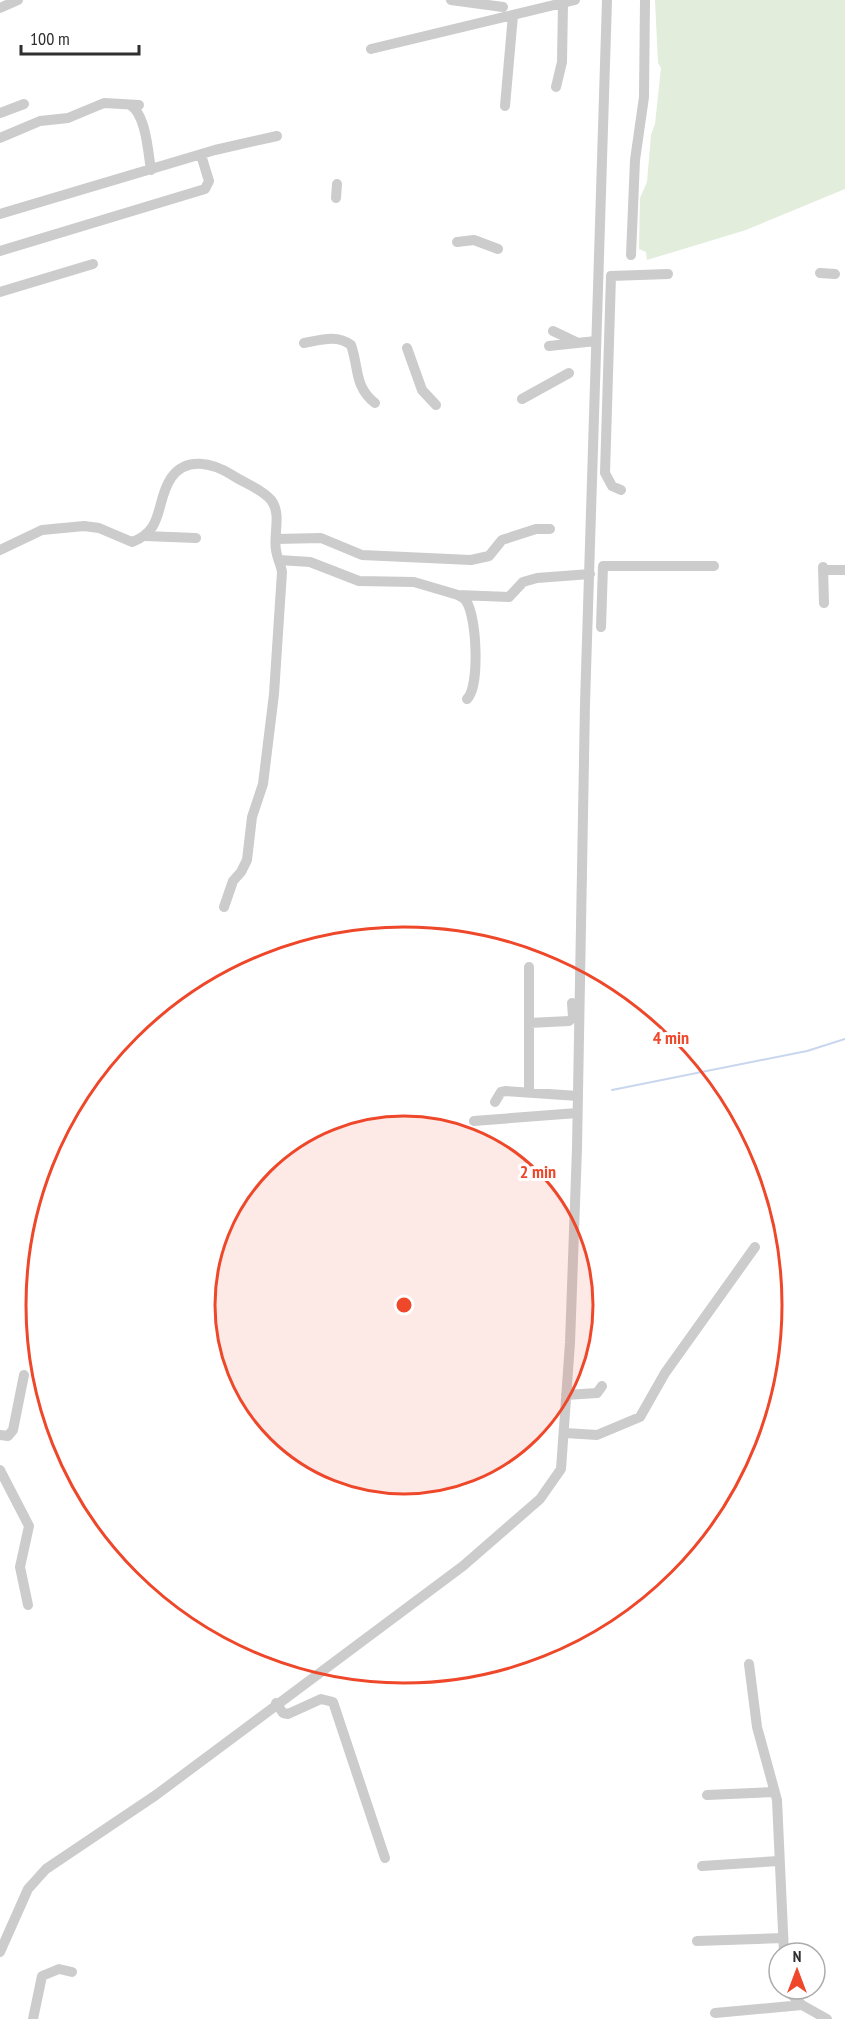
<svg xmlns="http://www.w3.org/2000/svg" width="845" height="2019" font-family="'PT Sans Narrow',sans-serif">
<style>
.green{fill:#e2eddc}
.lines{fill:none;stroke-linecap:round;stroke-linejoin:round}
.stream{stroke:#c8d6ee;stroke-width:2}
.minor{stroke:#ccc;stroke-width:10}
.ring{fill:none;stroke:#ee472a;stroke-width:3}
.centre{fill:#ee472a;stroke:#fff;stroke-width:3}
.ring-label{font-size:18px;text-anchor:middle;font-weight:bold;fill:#ee472a;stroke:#fff;stroke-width:6;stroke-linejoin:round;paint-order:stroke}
</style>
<rect width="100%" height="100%" fill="#fff"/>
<path class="green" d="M655,0H845V189L746,230L647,260L646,252L639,249L640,198L647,182L651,135L655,124L661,68L658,63Z"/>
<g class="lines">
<path class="stream" d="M612,1090L807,1051L845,1039"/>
<path class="minor" d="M451,0L503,7
M0,8L18,0
M371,49L575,0
M556,87L562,62L563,3
M130,105C146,114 148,152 151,170
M505,106L513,15
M0,113L24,104
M0,138L40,121L68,118L104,103L139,105
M336,198L337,184
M0,214L215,150L277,136
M457,242L474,240L498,249
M0,251L205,189L209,181L201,155
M631,255L635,160L644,97L645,0
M820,273L835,274
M0,292L93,264
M553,331L576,342
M304,343C320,340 337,334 351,345C359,367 354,387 375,403
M549,346L596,341
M407,348L422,390L436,405
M522,399L569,373
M621,490L612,486L605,473L611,276L668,274
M145,536L196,538
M276,539L321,538L362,555L471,560L489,556L502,540L536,529H550
M0,550L42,530L84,526L99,528L132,542C165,530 155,502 171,478C186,456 213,463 232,475C244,483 262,489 271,500C282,514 273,535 276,550C277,558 281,565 282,572L274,694L263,784L252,817L247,860L241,872L233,881L224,907
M279,560L310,562L359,581L414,582L458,595L509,597L523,582L537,578L590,574
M823,567L824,603
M823,570H845
M458,595C461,597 464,598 466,601C477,616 480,687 467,699
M601,627L603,566H714
M529,1023L569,1021L573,1017L572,1003
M529,1092V967
M495,1102L501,1092L506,1091L578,1096
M474,1121L577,1113
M566,1395L597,1393L602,1386
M565,1433L597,1435L640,1417L665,1373L755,1247
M0,1435L8,1436L13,1430L24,1375
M0,1470L29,1526L20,1567L28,1605
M749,1664L757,1727L777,1800L784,1953
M276,1703L283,1713L288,1714L321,1699L333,1702L385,1858
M707,1795L774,1792
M702,1866L779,1861
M697,1941L783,1938
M0,1952L28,1889L46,1869L156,1795L463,1566L540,1499L561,1469L570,1343L577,1148L585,704L607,0
M786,1989L802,2005L827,2019
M715,2013L802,2005
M33,2019L42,1976L59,1969L72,1972"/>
</g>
<circle cx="404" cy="1305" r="189" fill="#ee472a" fill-opacity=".12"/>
<g class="ring">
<circle cx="404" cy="1305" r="189"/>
<circle cx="404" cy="1305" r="378"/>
</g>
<circle cx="404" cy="1305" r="9" class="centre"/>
<g class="ring-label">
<text x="671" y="1044">4 min</text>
<text x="538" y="1178">2 min</text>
</g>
<g transform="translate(797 1971)"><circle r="28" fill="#ffffff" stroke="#acacac" stroke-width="1.5"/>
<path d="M0-4.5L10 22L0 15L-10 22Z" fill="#ee472a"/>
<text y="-9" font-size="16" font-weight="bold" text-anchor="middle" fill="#2f2f2f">N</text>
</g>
<path d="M21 45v9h118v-9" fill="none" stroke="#2f2f2f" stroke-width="3"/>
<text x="30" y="45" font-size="18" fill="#2f2f2f" stroke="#ffffff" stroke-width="4.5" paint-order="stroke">100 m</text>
</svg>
